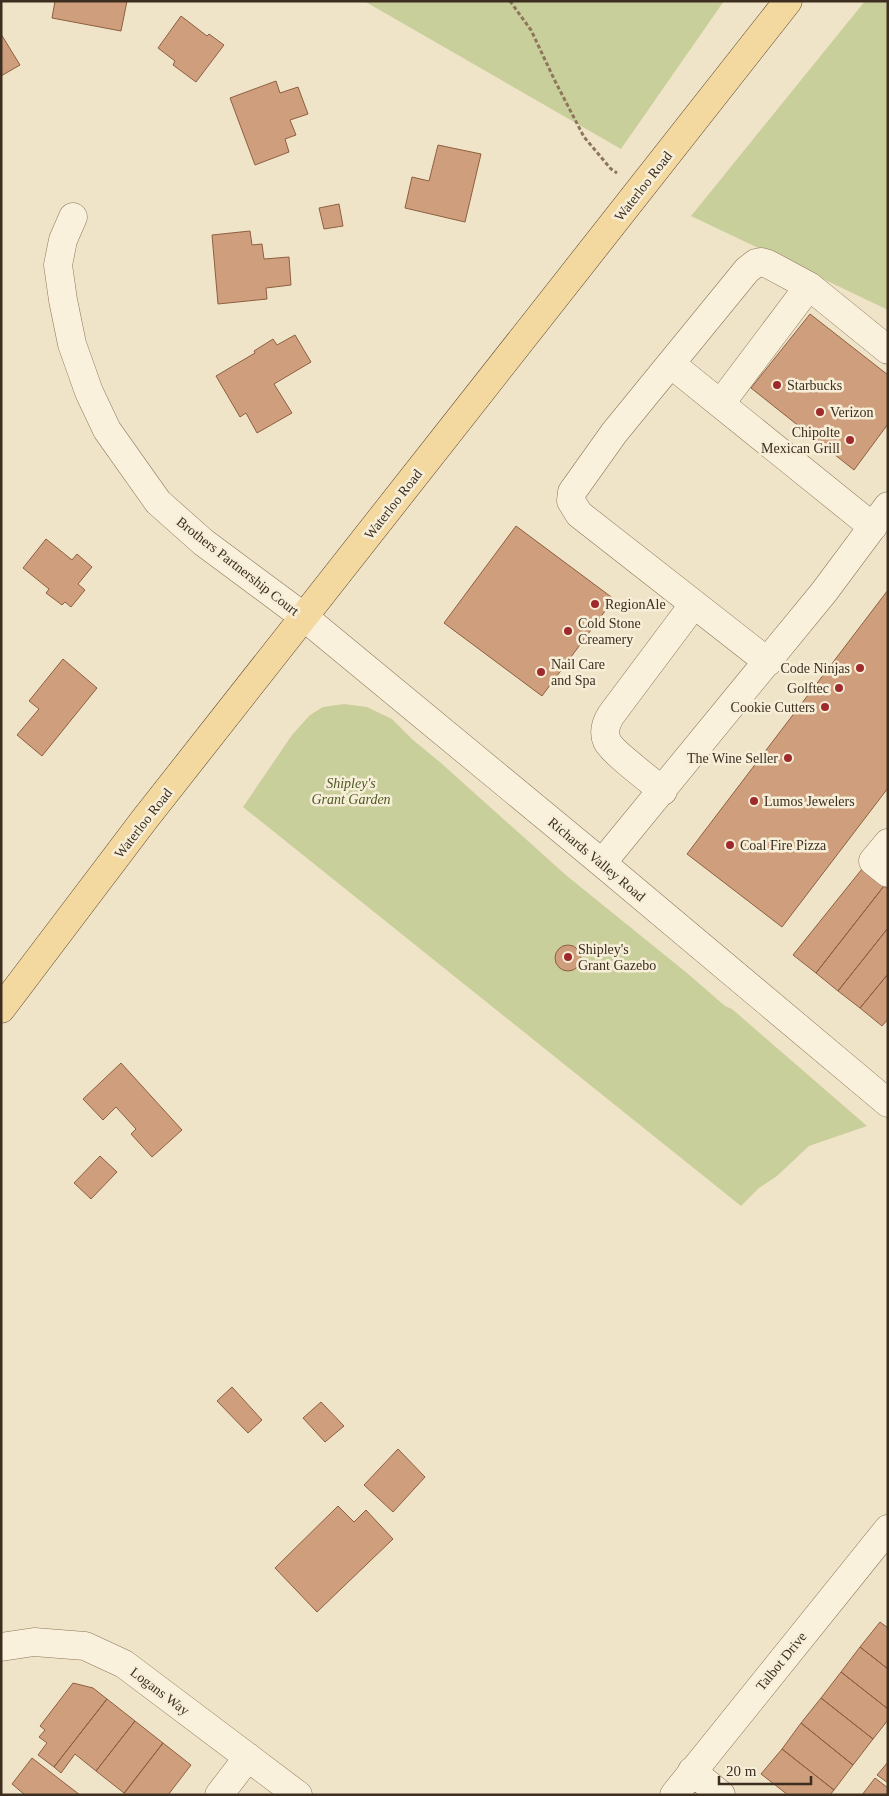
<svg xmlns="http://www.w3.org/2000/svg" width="889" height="1796" font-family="'Times New Roman',serif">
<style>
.green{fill:#c9cf9b}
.building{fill:#cf9f7d;stroke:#8d5f41}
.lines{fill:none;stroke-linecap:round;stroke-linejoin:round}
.minor-casing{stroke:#8d765c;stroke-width:29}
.major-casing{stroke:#5b4430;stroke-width:29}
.path{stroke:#8d765c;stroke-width:3;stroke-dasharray:4 2.5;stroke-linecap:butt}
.minor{stroke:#faf1dc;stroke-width:28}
.major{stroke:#f3d9a0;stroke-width:28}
.poi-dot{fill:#9e2a2b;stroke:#f7eed8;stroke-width:2}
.labels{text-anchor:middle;stroke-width:5;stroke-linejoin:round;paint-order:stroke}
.street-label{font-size:14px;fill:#3d2e20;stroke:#f7eed8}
.poi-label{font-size:14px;fill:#3d2e20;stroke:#f7eed8;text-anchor:start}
.park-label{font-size:14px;font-style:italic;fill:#4d5a26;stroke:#f7eed8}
</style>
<rect width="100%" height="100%" fill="#f0e4c8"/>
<path class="green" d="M364,1H724L621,149Z
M865,1H888V310L691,216Z
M344,704L367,707L392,719L413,740L441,763L567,876L687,973L725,1006L732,1009L867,1126L809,1146L777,1176L759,1188L741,1206L243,807L292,735L310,715L323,707Z"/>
<path class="building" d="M55,1H127L121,31L52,18Z
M181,16L207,36L209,34L224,45L196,82L173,65L175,61L158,48Z
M1,34L20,65L1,76Z
M276,81L280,93L298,87L308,114L290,120L296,135L285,139L289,152L255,165L230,98Z
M438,145L481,154L465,222L405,208L412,177L429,181Z
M339,204L343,226L324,229L319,208Z
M250,231L252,245L262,244L264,259L289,257L291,285L266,288L267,299L218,304L212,235Z
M810,314L888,375V424L854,470L751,388Z
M295,335L311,362L274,384L292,413L257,433L246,413L240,417L216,376L255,353L254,351L273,339L277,345Z
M516,526L614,599L542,696L444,623Z
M46,539L72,560L77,554L92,567L78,584L85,590L71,607L65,602L62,605L46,593L49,589L23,568Z
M888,590V788L782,927L687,854Z
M63,659L97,688L42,756L17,735L39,709L29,701Z
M862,869L884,886L816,973L793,955Z
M884,886L888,889V928L838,991L816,973Z
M888,928V974L860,1008L838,991Z
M555 958a13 13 0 1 1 26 0a13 13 0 1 1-26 0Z
M888,974V1019L882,1026L860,1008Z
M121,1063L182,1130L152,1157L131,1134L136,1129L116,1107L103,1120L83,1099Z
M100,1156L117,1172L91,1199L74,1183Z
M232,1387L262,1420L248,1433L217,1401Z
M321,1402L344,1426L325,1442L303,1418Z
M398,1449L425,1477L393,1512L364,1485Z
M338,1506L354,1522L366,1510L393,1539L317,1612L275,1568Z
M880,1622L888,1628V1669L860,1647Z
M860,1647L888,1669V1709L841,1672Z
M841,1672L888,1709V1720L873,1739L821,1698Z
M73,1683L93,1688L107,1699L54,1767L38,1755L47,1743L39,1737L45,1730L40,1726Z
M821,1698L873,1739L853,1765L801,1723Z
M107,1699L135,1721L96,1771L75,1754L61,1773L54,1767Z
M135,1721L163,1743L124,1793L96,1771Z
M801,1723L853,1765L834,1790L782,1749Z
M163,1743L191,1765L168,1795H123Z
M782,1749L834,1790L830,1795H788L761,1774Z
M32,1758L80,1795H25L12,1784Z
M888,1762V1783L877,1775Z
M875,1778L888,1788V1795H862Z"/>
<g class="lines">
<defs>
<path id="minor" d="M73,217L63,240L58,265L63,300L72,344L89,392L107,430L158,502L203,542L304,617L602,863L888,1103
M671,364L873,527
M721,403L809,286
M768,662L579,514L571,501L572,492L614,433L747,270L756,263L761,262L768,264L809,286L888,350
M663,791C652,782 611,751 607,741C603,732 606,723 611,715L694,604
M888,843L873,861L888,873
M602,863L824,592L888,506
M1,1647L34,1642L85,1646L124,1664L298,1795
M692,1771L721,1795
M219,1795L248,1757
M674,1795L888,1529"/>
<path id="major" d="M1,1009L144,820L788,1"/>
</defs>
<use href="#minor" class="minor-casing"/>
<use href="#major" class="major-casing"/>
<path class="path" d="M510,1L531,30L555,81L584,137L611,169L617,173"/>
<use href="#minor" class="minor"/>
<use href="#major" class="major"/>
</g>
<g class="poi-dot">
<circle cx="777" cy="385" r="5"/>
<circle cx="820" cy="412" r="5"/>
<circle cx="850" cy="440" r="5"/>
<circle cx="595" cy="604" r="5"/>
<circle cx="568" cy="631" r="5"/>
<circle cx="860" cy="668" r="5"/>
<circle cx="541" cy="672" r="5"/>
<circle cx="839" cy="688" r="5"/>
<circle cx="825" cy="707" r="5"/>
<circle cx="788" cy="758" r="5"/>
<circle cx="754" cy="801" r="5"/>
<circle cx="730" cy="845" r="5"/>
<circle cx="568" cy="957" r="5"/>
</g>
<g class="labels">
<g class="street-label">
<text transform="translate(643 186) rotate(-52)" y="5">Waterloo Road</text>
<text transform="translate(393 504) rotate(-52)" y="5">Waterloo Road</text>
<text transform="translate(238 566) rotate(38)" y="5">Brothers Partnership Court</text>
<text transform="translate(143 823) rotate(-52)" y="5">Waterloo Road</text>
<text transform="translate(597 859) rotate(40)" y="5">Richards Valley Road</text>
<text transform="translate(781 1661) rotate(-51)" y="5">Talbot Drive</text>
<text transform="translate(160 1691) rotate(37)" y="5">Logans Way</text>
</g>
<g class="poi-label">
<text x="787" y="390">Starbucks</text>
<text x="830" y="417">Verizon</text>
<text x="840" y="437" text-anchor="end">Chipolte<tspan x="840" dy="16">Mexican Grill</tspan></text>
<text x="605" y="609">RegionAle</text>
<text x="578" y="628">Cold Stone<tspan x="578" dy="16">Creamery</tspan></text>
<text x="551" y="669">Nail Care<tspan x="551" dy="16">and Spa</tspan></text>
<text x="850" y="673" text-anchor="end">Code Ninjas</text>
<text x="829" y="693" text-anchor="end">Golftec</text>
<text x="815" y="712" text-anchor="end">Cookie Cutters</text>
<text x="778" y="763" text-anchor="end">The Wine Seller</text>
<text x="764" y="806">Lumos Jewelers</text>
<text x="740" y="850">Coal Fire Pizza</text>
<text x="578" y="954">Shipley's<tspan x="578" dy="16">Grant Gazebo</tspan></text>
</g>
<g class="park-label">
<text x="351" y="788">Shipley's<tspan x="351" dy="16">Grant Garden</tspan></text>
</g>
</g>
<rect width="889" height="1796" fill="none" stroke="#3d2e20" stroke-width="5"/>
<path d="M719 1776v8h92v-8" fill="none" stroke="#3d2e20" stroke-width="2.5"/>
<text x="726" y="1776" font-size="15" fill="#3d2e20" stroke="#f7eed8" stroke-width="4" paint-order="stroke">20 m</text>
</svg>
